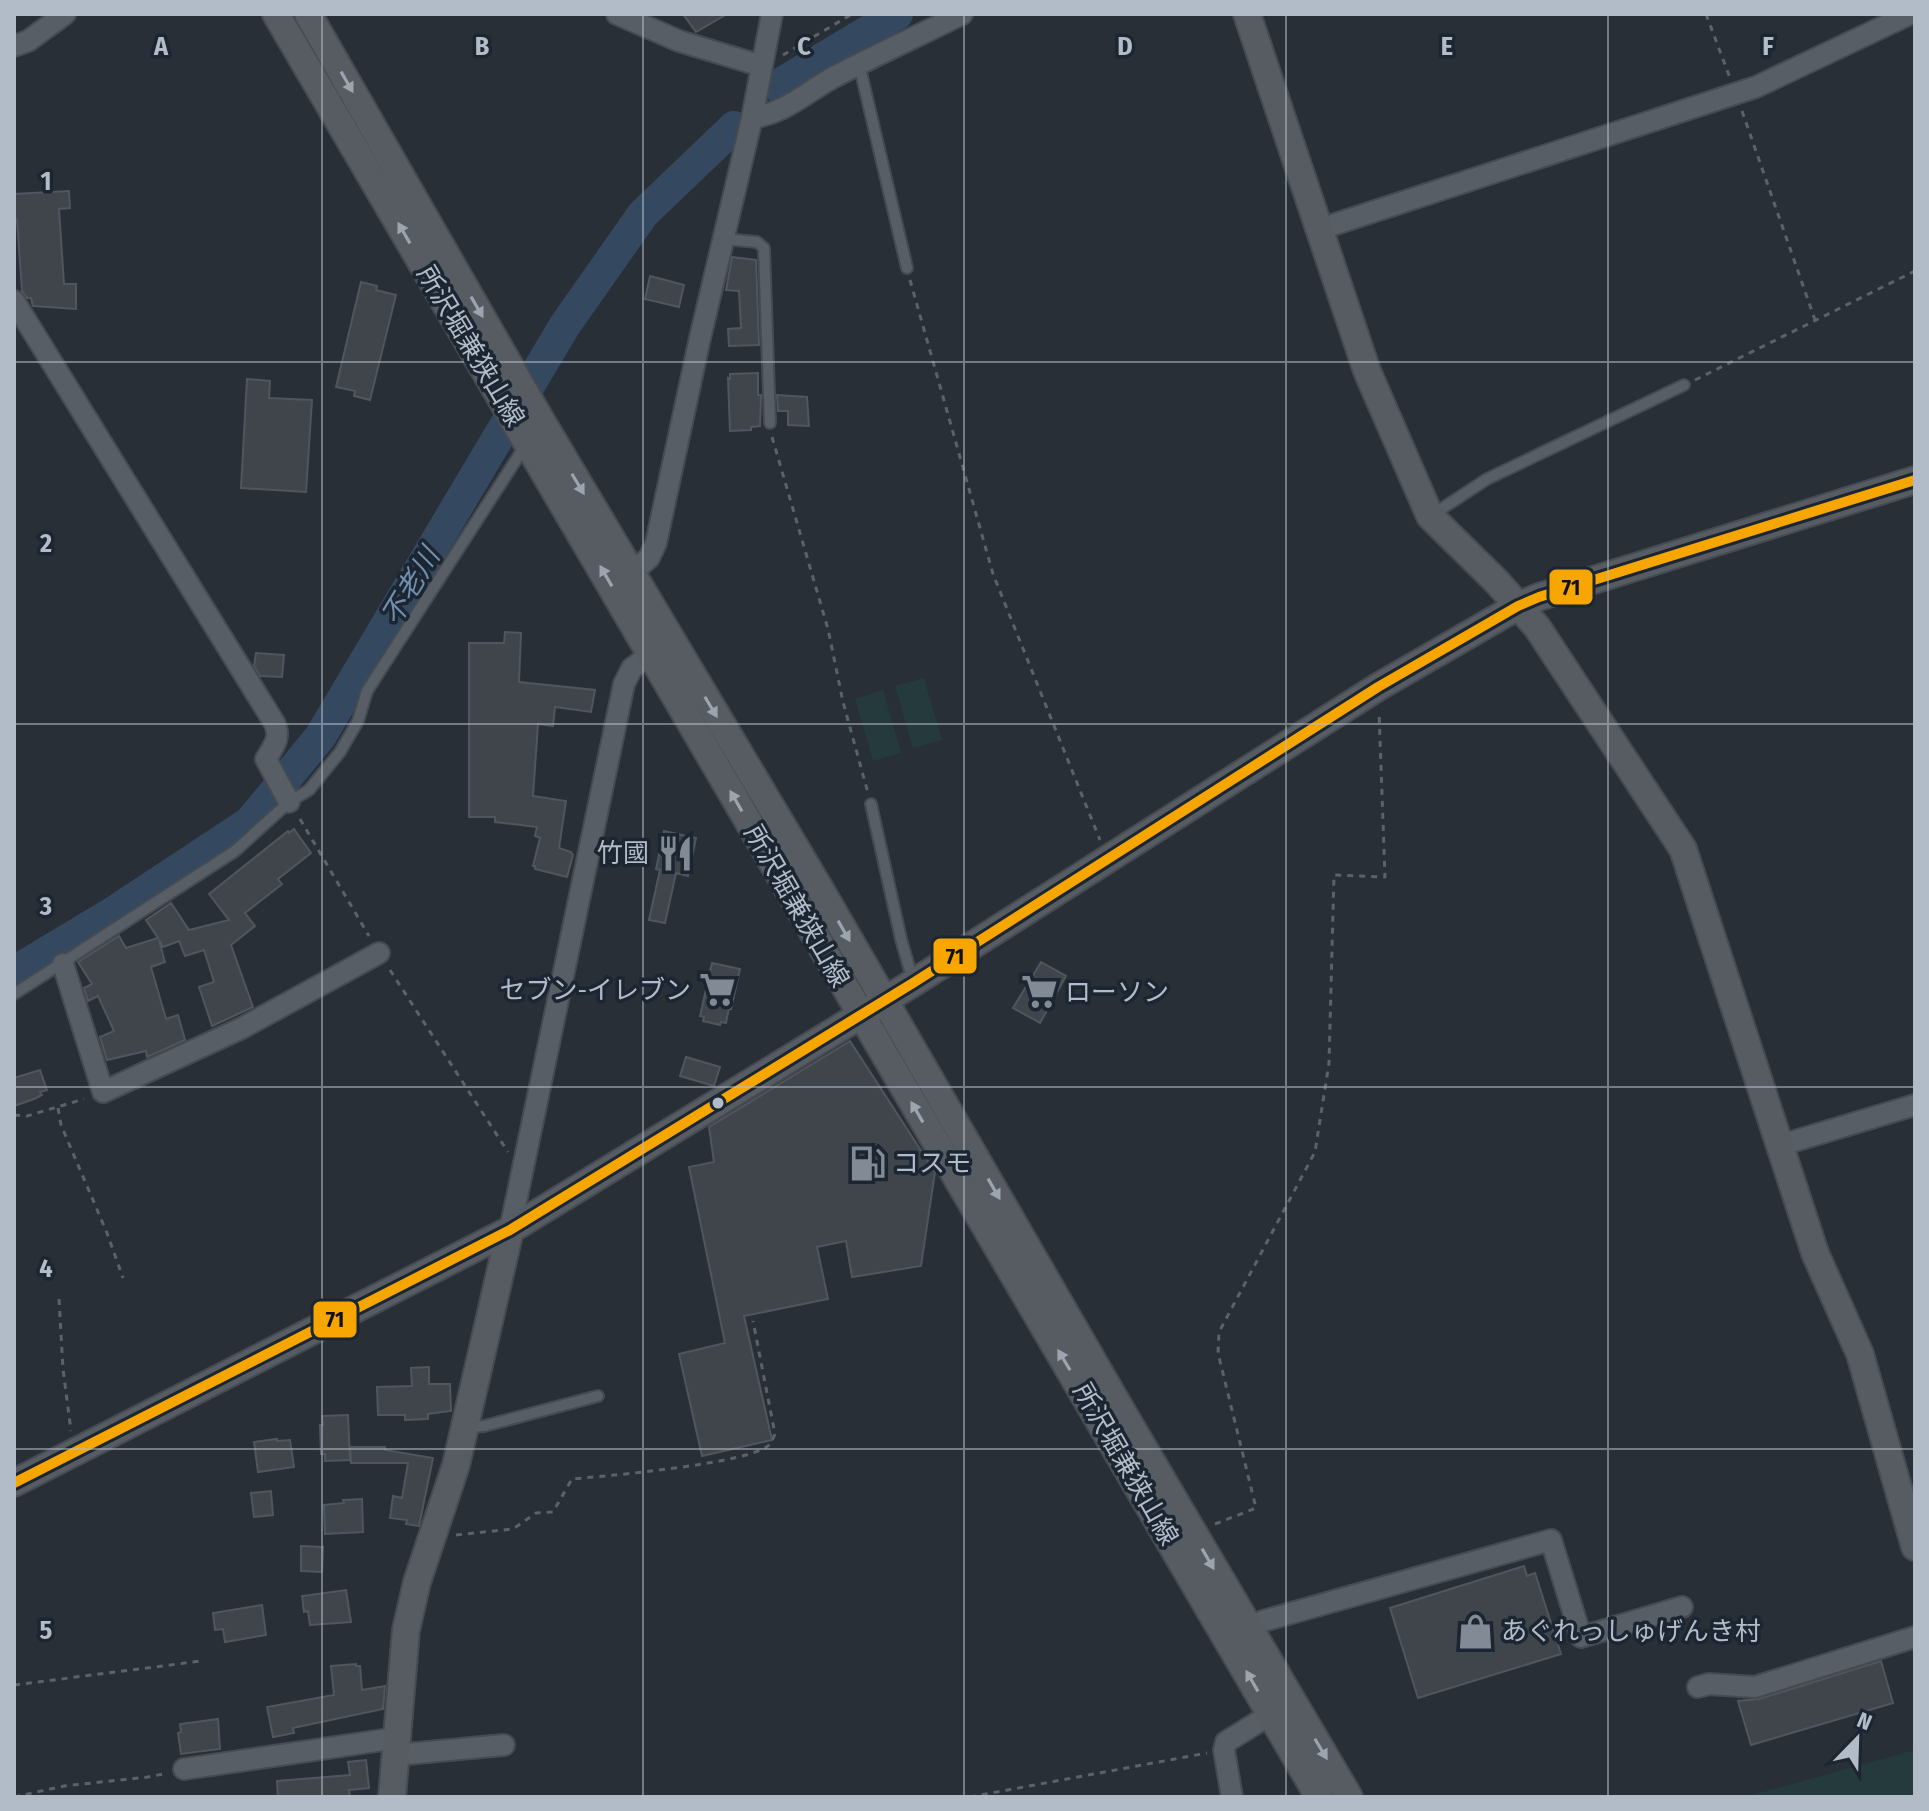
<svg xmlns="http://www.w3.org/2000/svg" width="1929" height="1811" font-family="'Fira Sans Condensed','Noto Sans JP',sans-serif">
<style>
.green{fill:#253a3d}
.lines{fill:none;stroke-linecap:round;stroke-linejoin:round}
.river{stroke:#344960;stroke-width:32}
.building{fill:#3f454b;stroke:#50565f;stroke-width:2}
.lane-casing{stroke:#464b52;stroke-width:14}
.street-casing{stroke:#464b52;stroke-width:24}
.secondary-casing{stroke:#464b52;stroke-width:30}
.path{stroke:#5c6268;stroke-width:3;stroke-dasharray:6 6;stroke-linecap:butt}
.lane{stroke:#585e65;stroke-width:10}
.street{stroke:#585e65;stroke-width:20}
.secondary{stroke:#575c63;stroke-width:26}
.bus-1-casing{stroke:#1b2632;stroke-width:16}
.bus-1{stroke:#f7a600;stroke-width:10}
.oneway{fill:#9ba4af}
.grid{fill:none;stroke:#b2bcc8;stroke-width:2;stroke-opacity:0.55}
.bus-dot{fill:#b2bcc8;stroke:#1b2632;stroke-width:3}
.labels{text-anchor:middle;stroke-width:7;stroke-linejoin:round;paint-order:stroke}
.street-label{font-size:26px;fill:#b2bcc8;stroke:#1b2632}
.poi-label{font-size:26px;fill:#b2bcc8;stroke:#1b2632;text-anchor:start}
.water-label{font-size:28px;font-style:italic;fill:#718eac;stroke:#1b2632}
.grid-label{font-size:26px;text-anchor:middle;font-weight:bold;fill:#b2bcc8;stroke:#1b2632;stroke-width:7;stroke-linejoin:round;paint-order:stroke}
.line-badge{stroke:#1b2632;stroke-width:3}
.pale-badge-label{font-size:22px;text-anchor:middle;font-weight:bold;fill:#111}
</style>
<rect width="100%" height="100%" fill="#282f37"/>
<path class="green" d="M924,678L942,740L913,748L895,686Z
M883,690L901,753L873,761L855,699Z
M1915,1750V1797H1745Z"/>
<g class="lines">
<path class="river" d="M777,86L897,14
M14,972L109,915L250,822L320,737L565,325L643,214L734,127"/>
</g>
<path class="building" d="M683,14H727L696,32Z
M69,191L70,208L59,209L64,284H76V309L33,306L31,298H27L22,291L17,220L14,219V194Z
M732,257L756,260L759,345L729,346L728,329L741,328L739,291L726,290Z
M650,276L684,285L679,307L645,299Z
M361,282L377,286L376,290L396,295L370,400L354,396L355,391L336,387Z
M758,373V395H761L760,426L751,427V430L730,431L728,378L730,379V374Z
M247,379L270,381L269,398L312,400L306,492L241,488Z
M777,395L807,397L809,426L788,425V411H778Z
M505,632L521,633L519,682L595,690L591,712L555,707L553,726L538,724L533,796L566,801L559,848L571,852L573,855L567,877L535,869V866H533L540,838L535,836L537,827L495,822V817H469V643H504Z
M256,653L284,655L282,677L260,676L254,666Z
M294,829L311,853L278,879L282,884L245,913L255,926L231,945L253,1007L212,1026L199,987L214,982L204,950L185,956L179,941L163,947L159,940L165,962L151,967L166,1019L178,1015L185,1040L147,1057L146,1051L107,1060L100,1037L114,1031L98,996L88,1001L84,988L92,984L78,962L119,936L126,948L158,938L146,920L171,903L189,930L229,920L209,894L288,831L289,833Z
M664,831L696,838L688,876L676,873L665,923L649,920L660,870L656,869Z
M1041,962L1066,976L1040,1023L1013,1008Z
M712,963L740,969L731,1009L729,1008L726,1023L721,1022L720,1025L703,1021L704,1017L700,1016Z
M850,1041L935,1172L921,1266L852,1277L846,1241L817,1247L828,1299L744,1316L772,1440L702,1456L679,1354L725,1343L689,1167L714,1162L709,1127Z
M686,1057L720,1067L714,1086L680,1076Z
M40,1070L47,1090L40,1092L42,1095L34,1099L14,1106V1078Z
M429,1367V1384H450L451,1411L428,1414V1419L405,1420V1415H378L377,1387L412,1386L411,1368Z
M348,1415L350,1460L325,1461V1454H321L320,1425H323L322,1416Z
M277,1439V1441L290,1440L294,1467L258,1472L254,1442Z
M350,1447H385V1450L433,1458L419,1526L406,1524L407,1520L390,1518L393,1496L402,1498L408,1463H351Z
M271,1491L273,1515L254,1517L251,1493Z
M362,1499L363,1532L325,1534L324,1505L344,1503L343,1500Z
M301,1546L323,1547L322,1572L301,1571Z
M1524,1566L1527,1576L1535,1573L1561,1654L1418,1698L1390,1608Z
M346,1590L351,1622L310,1625L308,1611L304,1612L302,1596Z
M262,1605L266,1635L225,1642L223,1629L215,1630L213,1613Z
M1881,1661L1893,1703L1751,1745L1738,1701L1759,1699Z
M356,1664V1666H360L362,1690L385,1686L383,1709L293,1728L294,1733L273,1737L267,1707L334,1695L331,1666Z
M218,1719L220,1749L181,1754L178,1733L181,1732L180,1724Z
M366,1760L369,1788L349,1790L350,1797H278L277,1781L350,1775L348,1762Z"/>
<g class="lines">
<defs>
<path id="lane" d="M859,64L907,268
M724,239L757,242L764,248L770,423
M1432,515L1487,479L1684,385
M871,804L901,939L913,981
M14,994L235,851L289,802L309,790L340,752L358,721L367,691L525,446
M468,1427L484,1426L598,1396"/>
<path id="street" d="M617,14L679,41L762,66
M14,46L28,41L65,14
M752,118L772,14
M1320,229L1756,87L1910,14
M14,301L275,724C281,738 273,747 266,759L289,802
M631,573L649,558L656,543L700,338L752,118C785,113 805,93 834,77C876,55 920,35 962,14
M63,964L103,1092L242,1028L379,953
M1778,1146L1915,1105
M510,1230L624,684L632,668L652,654
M1263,1621L1551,1540L1581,1637L1682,1607
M1698,1687L1709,1684L1755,1687L1915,1637
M395,1755L504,1745
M184,1769L397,1738
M1232,1797L1224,1750L1226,1742L1271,1714"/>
<path id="secondary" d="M276,14L1319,1797
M308,14L539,417L820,889L1120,1408L1349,1797
M1247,14L1367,371L1430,516L1497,582L1537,627L1683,849L1815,1253L1860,1354L1915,1547
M14,1483L510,1230L913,983L1378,687L1518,606L1539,597L1915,480
M392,1797L406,1630L417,1582L456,1465L510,1230"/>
</defs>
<use href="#lane" class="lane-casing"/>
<use href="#street" class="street-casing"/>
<use href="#secondary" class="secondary-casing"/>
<path class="path" d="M1706,14L1730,78
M783,55L852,14
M1742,111L1815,320
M910,280L993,574L1100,840
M1695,380L1915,271
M772,437L828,629L843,702L868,793
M300,819L369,936
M390,970L508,1152
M58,1108L61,1125L107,1233L123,1278
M14,1115L27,1116L84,1099
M59,1299L63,1369L71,1431
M1215,1524L1256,1508L1218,1353L1219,1332L1315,1152L1329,1063L1334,875L1385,877L1379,711
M456,1535L513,1529L536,1513L553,1512L572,1479C605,1476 749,1464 769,1445C772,1442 773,1438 775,1434L753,1321
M14,1685L201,1661
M14,1797L64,1786L148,1777L168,1773
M970,1797L1207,1753"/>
<use href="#lane" class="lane"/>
<use href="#street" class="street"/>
<use href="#secondary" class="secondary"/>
<defs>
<path id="bus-1" d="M14,1483L510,1230L913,983L1378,687L1518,606L1539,597L1915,480"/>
</defs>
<use href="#bus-1" class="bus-1-casing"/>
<use href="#bus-1" class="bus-1"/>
</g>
<defs><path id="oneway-solid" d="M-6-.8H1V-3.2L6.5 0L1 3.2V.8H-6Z" transform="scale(2)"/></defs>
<g class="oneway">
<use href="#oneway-solid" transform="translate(347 82) rotate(60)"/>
<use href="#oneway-solid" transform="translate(404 233) rotate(-120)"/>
<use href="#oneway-solid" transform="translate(477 307) rotate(60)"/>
<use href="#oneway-solid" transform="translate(578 484) rotate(59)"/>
<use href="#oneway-solid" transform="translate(606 576) rotate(-120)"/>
<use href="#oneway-solid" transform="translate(711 707) rotate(59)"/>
<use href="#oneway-solid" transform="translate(736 801) rotate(-120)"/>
<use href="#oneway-solid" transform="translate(844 931) rotate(60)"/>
<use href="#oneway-solid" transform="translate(917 1112) rotate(-120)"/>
<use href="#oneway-solid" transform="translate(994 1189) rotate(60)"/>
<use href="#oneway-solid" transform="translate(1064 1360) rotate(-121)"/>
<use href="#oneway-solid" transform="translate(1208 1559) rotate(60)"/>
<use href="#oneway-solid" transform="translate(1252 1681) rotate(-120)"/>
<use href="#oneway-solid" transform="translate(1321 1749) rotate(59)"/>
</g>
<path class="grid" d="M322,14V1797M643,14V1797M964,14V1797M1286,14V1797M1608,14V1797M14,362H1915M14,724H1915M14,1087H1915M14,1449H1915"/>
<defs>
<symbol id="restaurant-bare" viewBox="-9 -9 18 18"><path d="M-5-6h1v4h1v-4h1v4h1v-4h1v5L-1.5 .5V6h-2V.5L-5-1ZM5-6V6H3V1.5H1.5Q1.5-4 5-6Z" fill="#828b95" stroke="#1b2632" stroke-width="2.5" paint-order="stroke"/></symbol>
<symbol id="supermarket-bare" viewBox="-9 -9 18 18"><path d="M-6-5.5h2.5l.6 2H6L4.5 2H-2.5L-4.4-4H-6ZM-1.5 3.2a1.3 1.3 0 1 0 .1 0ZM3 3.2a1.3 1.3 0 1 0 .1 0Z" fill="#828b95" stroke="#1b2632" stroke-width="2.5" paint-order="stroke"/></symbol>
<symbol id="fuel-bare" viewBox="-9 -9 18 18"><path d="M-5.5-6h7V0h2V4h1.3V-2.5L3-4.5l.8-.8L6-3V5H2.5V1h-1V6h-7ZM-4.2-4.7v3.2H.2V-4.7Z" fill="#828b95" stroke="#1b2632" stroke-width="2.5" paint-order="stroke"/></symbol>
<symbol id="shop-bare" viewBox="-9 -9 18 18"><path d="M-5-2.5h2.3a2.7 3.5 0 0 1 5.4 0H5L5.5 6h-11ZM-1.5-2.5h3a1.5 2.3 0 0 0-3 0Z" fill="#828b95" stroke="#1b2632" stroke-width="2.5" paint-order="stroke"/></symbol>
</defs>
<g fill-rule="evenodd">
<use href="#restaurant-bare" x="650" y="828" width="51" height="51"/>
<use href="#supermarket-bare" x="692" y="964" width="51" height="51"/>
<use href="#supermarket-bare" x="1014" y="966" width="51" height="51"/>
<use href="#fuel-bare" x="842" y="1138" width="51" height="51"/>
<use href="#shop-bare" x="1450" y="1606" width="51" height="51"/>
</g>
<circle class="bus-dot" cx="718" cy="1103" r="7"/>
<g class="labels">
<g class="street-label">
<text transform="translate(471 346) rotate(59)" y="9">所沢堀兼狭山線</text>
<text transform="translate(797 906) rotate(60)" y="9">所沢堀兼狭山線</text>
<text transform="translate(1126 1464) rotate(60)" y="9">所沢堀兼狭山線</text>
</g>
<g class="poi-label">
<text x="649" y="862" text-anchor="end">竹國</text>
<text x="691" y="999" text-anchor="end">セブン-イレブン</text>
<text x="1065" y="1001">ローソン</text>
<text x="893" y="1172">コスモ</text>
<text x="1501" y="1640">あぐれっしゅげんき村</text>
</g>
<g class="water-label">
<text transform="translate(410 586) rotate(-59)" y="10">不老川</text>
</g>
</g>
<g class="grid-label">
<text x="161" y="55">A</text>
<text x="482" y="55">B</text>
<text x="804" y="55">C</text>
<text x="1125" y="55">D</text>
<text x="1447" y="55">E</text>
<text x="1768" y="55">F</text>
<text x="46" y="190">1</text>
<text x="46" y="552">2</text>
<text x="46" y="915">3</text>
<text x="46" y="1277">4</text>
<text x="46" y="1639">5</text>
</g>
<g class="line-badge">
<rect x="1548" y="568" width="46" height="38" rx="8" fill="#f7a600"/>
<rect x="932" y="937" width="46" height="38" rx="8" fill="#f7a600"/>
<rect x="312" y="1300" width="46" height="39" rx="8" fill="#f7a600"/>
</g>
<g class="pale-badge-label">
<text x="1571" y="595">71</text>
<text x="955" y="964">71</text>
<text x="335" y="1327">71</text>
</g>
<rect width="1929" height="1811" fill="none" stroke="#b2bcc8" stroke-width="32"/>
<g transform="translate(1857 1739) rotate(23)" stroke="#1b2632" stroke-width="6" paint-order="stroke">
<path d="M0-6L14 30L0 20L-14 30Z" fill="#b2bcc8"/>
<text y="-12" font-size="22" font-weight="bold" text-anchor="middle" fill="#b2bcc8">N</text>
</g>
</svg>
